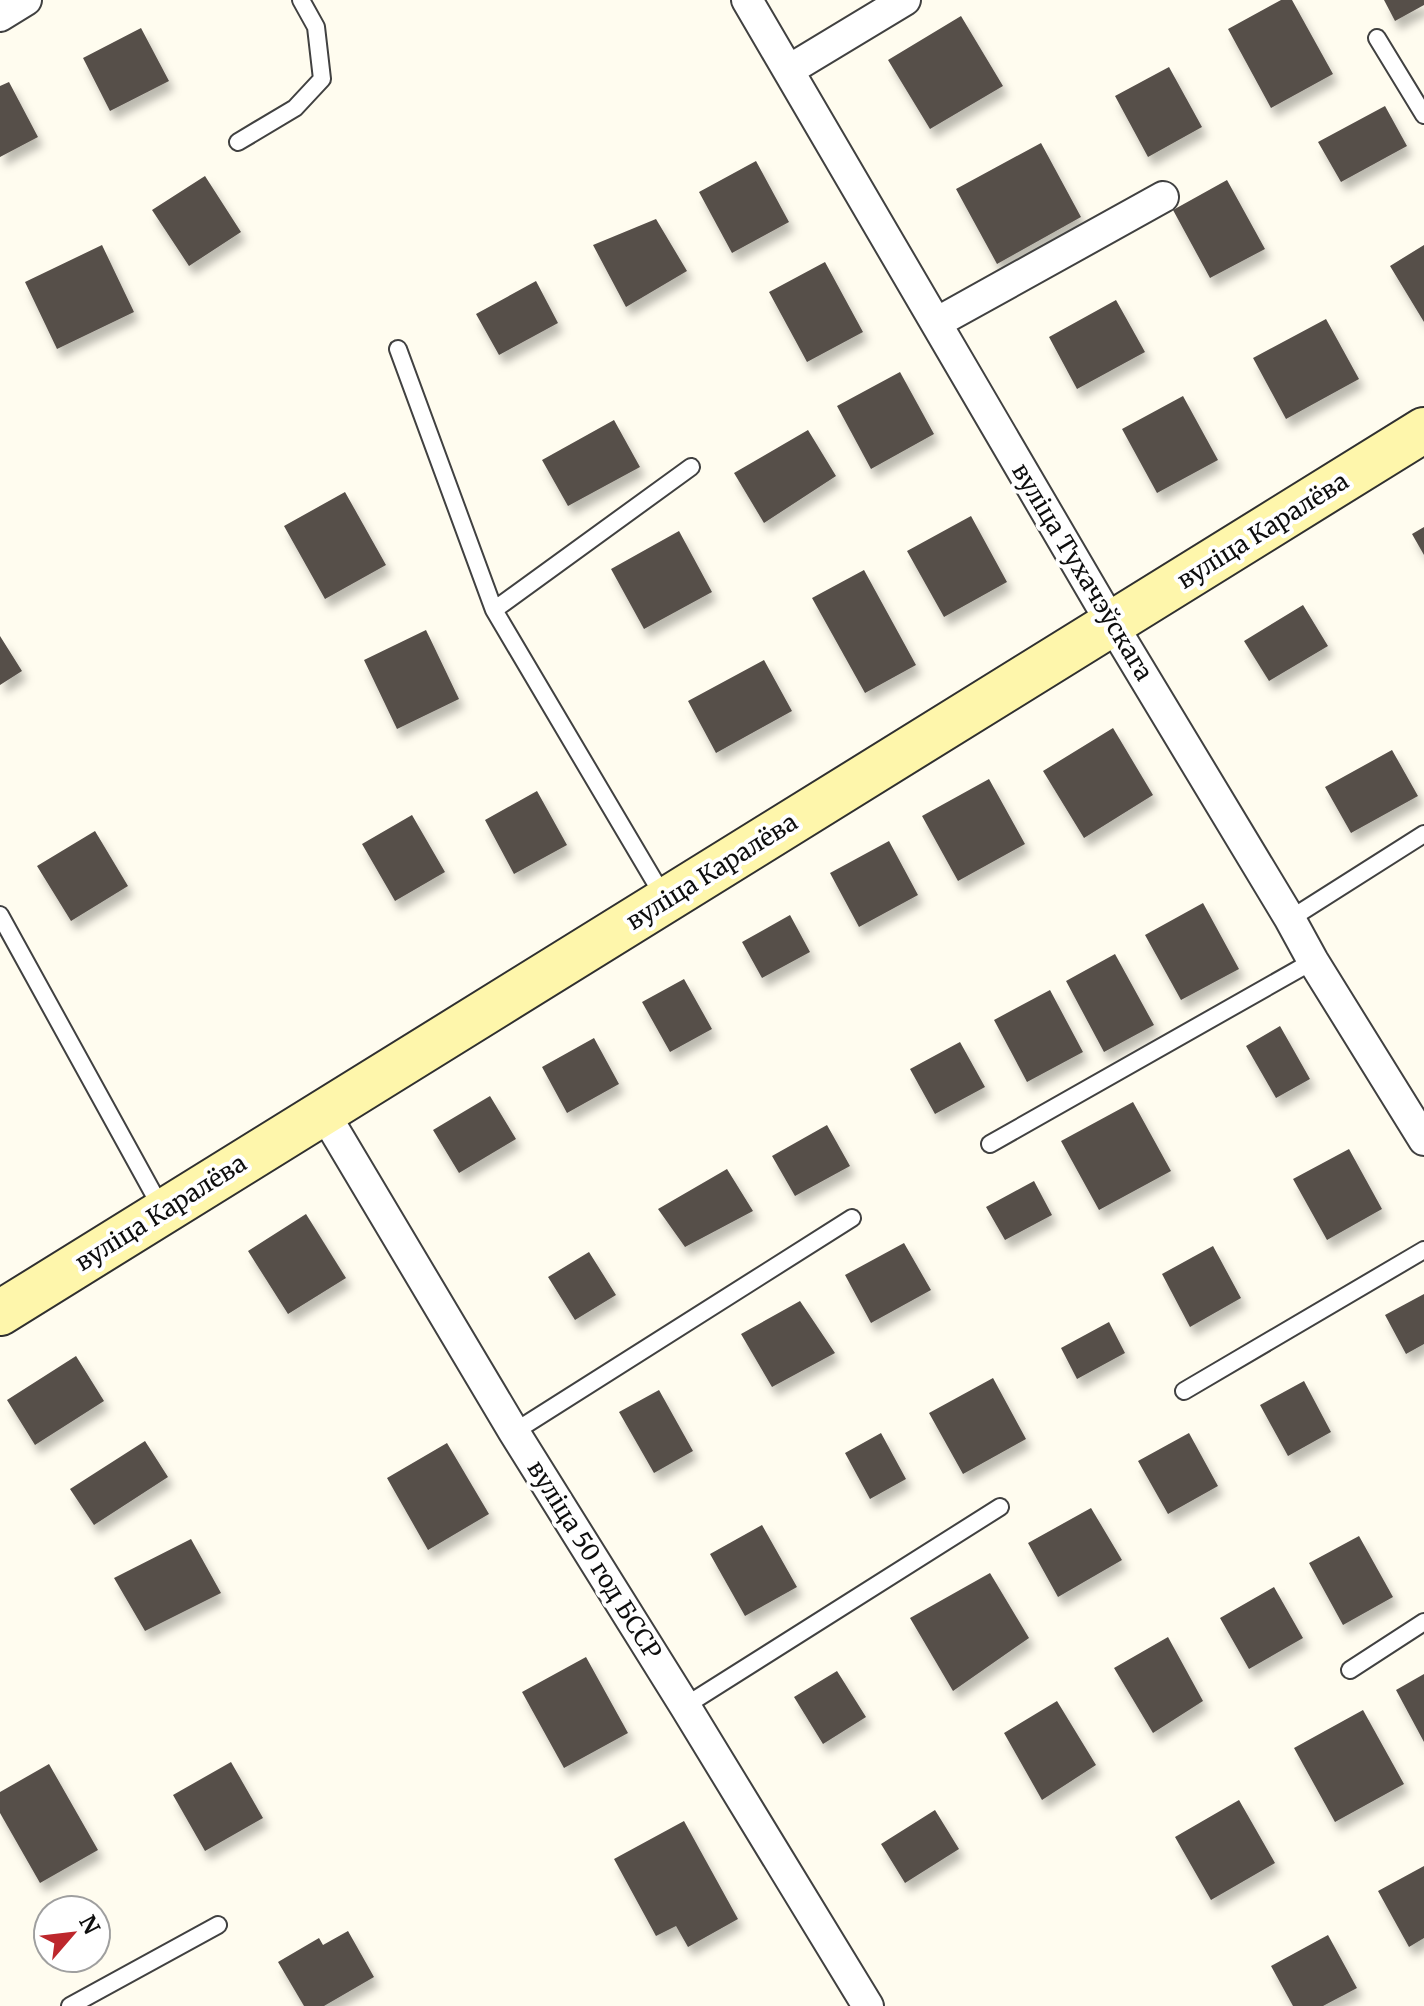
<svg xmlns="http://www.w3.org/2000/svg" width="1424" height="2006" font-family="Merriweather,serif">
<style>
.building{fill:#564f4a;filter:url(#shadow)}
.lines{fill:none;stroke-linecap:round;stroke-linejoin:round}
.service-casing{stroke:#414141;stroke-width:20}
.minor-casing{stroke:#414141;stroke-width:34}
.secondary-casing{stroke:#303030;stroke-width:48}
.service{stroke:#fff;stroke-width:16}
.minor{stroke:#fff;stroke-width:30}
.secondary{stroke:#fef6ab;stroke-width:44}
.labels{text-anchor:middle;stroke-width:8;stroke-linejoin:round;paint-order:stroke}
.street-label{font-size:24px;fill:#0e0e0e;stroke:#fff}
</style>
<defs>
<filter id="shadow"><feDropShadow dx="5" dy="9" stdDeviation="4" flood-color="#0004"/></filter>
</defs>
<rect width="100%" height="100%" fill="#fffcef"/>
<path class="building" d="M1281,0H1292L1333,74L1271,108L1228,29Z
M1384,0H1424V5L1395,21Z
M961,16L1003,86L930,129L888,60Z
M141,28L169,81L110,111L83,58Z
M1169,67L1202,127L1148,157L1115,96Z
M9,82L38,137L0,157V86Z
M1385,106L1407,146L1341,182L1318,142Z
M1041,143L1081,217L997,264L956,189Z
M756,161L789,222L732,253L699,192Z
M205,176L241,232L189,266L152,210Z
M1227,180L1265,249L1210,278L1173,210Z
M656,219L687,271L626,307L593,245Z
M102,245L134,312L57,349L25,282Z
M1424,245V322L1390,266Z
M825,262L863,332L807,362L769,292Z
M536,281L558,323L499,355L476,314Z
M1116,300L1145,352L1077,389L1049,337Z
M1326,319L1359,379L1286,419L1253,358Z
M900,372L934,434L871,469L837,406Z
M1183,396L1218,460L1157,493L1122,429Z
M614,420L640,467L568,506L542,460Z
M808,430L836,476L764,523L734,473Z
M345,492L386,565L325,599L284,526Z
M971,516L1007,582L944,617L907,551Z
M1424,527V555L1412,534Z
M679,531L712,592L644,629L611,569Z
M864,570L916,665L865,693L812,598Z
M1303,605L1328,646L1269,681L1244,641Z
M426,630L459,699L397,729L364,660Z
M0,636L22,671L0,685Z
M764,660L792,711L716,753L688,701Z
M1113,728L1153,795L1084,838L1043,771Z
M1392,750L1418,796L1351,833L1325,787Z
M989,779L1025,844L958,881L922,816Z
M537,791L567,845L514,874L485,820Z
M412,815L445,872L395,901L362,844Z
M95,831L128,886L71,921L37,866Z
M889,841L918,895L859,927L830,873Z
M1203,903L1239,969L1181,1000L1145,935Z
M790,915L810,952L762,978L742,942Z
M1115,954L1154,1025L1104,1052L1066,981Z
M684,979L712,1029L670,1052L642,1002Z
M1050,990L1083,1052L1027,1082L994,1020Z
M1280,1026L1310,1079L1276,1098L1246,1046Z
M594,1038L619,1084L567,1113L542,1067Z
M960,1042L985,1087L935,1114L910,1069Z
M490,1096L516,1139L459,1173L433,1130Z
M1133,1102L1171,1171L1099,1210L1061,1141Z
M827,1125L850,1166L795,1196L772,1156Z
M1349,1149L1382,1209L1327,1240L1293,1179Z
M727,1169L753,1211L685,1247L658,1209Z
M1034,1181L1052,1215L1005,1240L986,1207Z
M306,1214L346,1278L288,1314L248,1251Z
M904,1243L931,1290L871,1323L845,1275Z
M1213,1246L1241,1298L1190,1327L1162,1274Z
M589,1252L616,1295L575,1320L548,1277Z
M1424,1294V1344L1406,1354L1385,1315Z
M800,1301L835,1353L772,1387L741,1334Z
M1109,1322L1125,1353L1077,1379L1061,1348Z
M76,1356L104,1401L35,1445L7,1400Z
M993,1378L1026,1439L963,1474L929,1413Z
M1304,1381L1331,1432L1288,1456L1260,1405Z
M659,1390L693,1451L654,1473L619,1412Z
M881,1433L906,1479L870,1499L845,1453Z
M1189,1433L1218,1486L1168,1514L1138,1461Z
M145,1441L168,1477L94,1525L70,1489Z
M447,1443L489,1514L428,1550L387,1478Z
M1091,1508L1122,1560L1058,1597L1028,1543Z
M762,1525L797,1587L745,1616L710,1554Z
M1359,1536L1393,1597L1343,1625L1309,1563Z
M191,1539L221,1593L145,1631L114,1578Z
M990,1573L1029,1638L953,1691L910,1618Z
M1274,1587L1303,1638L1249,1669L1220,1618Z
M1168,1637L1203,1701L1153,1733L1114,1668Z
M586,1657L628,1733L564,1768L522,1692Z
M837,1671L866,1717L823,1744L794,1697Z
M1424,1674V1742L1396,1690Z
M1057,1701L1096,1765L1042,1800L1004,1733Z
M1363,1710L1404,1784L1335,1822L1294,1748Z
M231,1762L263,1818L205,1851L173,1795Z
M49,1764L98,1850L40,1883L0,1813V1792Z
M1239,1800L1275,1863L1211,1900L1175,1837Z
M935,1810L959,1849L905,1883L881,1844Z
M684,1821L738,1919L688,1947L676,1926L656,1936L614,1859Z
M1424,1866V1938L1409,1947L1378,1891Z
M348,1931L374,1977L324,2006H304L278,1962L319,1938L323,1945Z
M1328,1935L1357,1988L1323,2006H1293L1271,1966Z"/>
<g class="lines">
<defs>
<path id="service" d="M1377,38L1424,115
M238,142L295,108L322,79L316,27L301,0
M398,349L494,610
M665,899L494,610L691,467
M0,915L163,1211
M1290,919L1424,834
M990,1144L1313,961
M1184,1391L1424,1250
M514,1432L852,1218
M1350,1670L1424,1622
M685,1706L1000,1507
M70,2006L218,1925"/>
<path id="minor" d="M747,0L1112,624L1290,919L1313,961L1424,1140
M0,16L26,0
M789,70L905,0
M936,323L1163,197
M324,1113L514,1432L685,1706L868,2006"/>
<path id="secondary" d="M0,1313L1424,430"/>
</defs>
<use href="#service" class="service-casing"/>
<use href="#minor" class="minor-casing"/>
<use href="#secondary" class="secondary-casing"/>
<use href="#service" class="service"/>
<use href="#minor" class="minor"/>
<use href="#secondary" class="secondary"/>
</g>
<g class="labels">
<g class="street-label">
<text transform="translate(1263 531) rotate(-32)" y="8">вуліца Каралёва</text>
<text transform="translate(1082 572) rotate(59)" y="8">вуліца Тухачэўскага</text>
<text transform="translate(712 872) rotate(-32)" y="8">вуліца Каралёва</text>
<text transform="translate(161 1213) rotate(-32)" y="8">вуліца Каралёва</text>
<text transform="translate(594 1560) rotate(58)" y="8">вуліца 50 год БССР</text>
</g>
</g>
<g transform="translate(72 1934) rotate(62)"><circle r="38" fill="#ffffff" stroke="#9f9f9f" stroke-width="2"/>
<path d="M0-6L14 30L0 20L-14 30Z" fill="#bd272c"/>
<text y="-12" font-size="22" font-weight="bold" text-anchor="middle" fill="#0e0e0e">N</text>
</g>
</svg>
